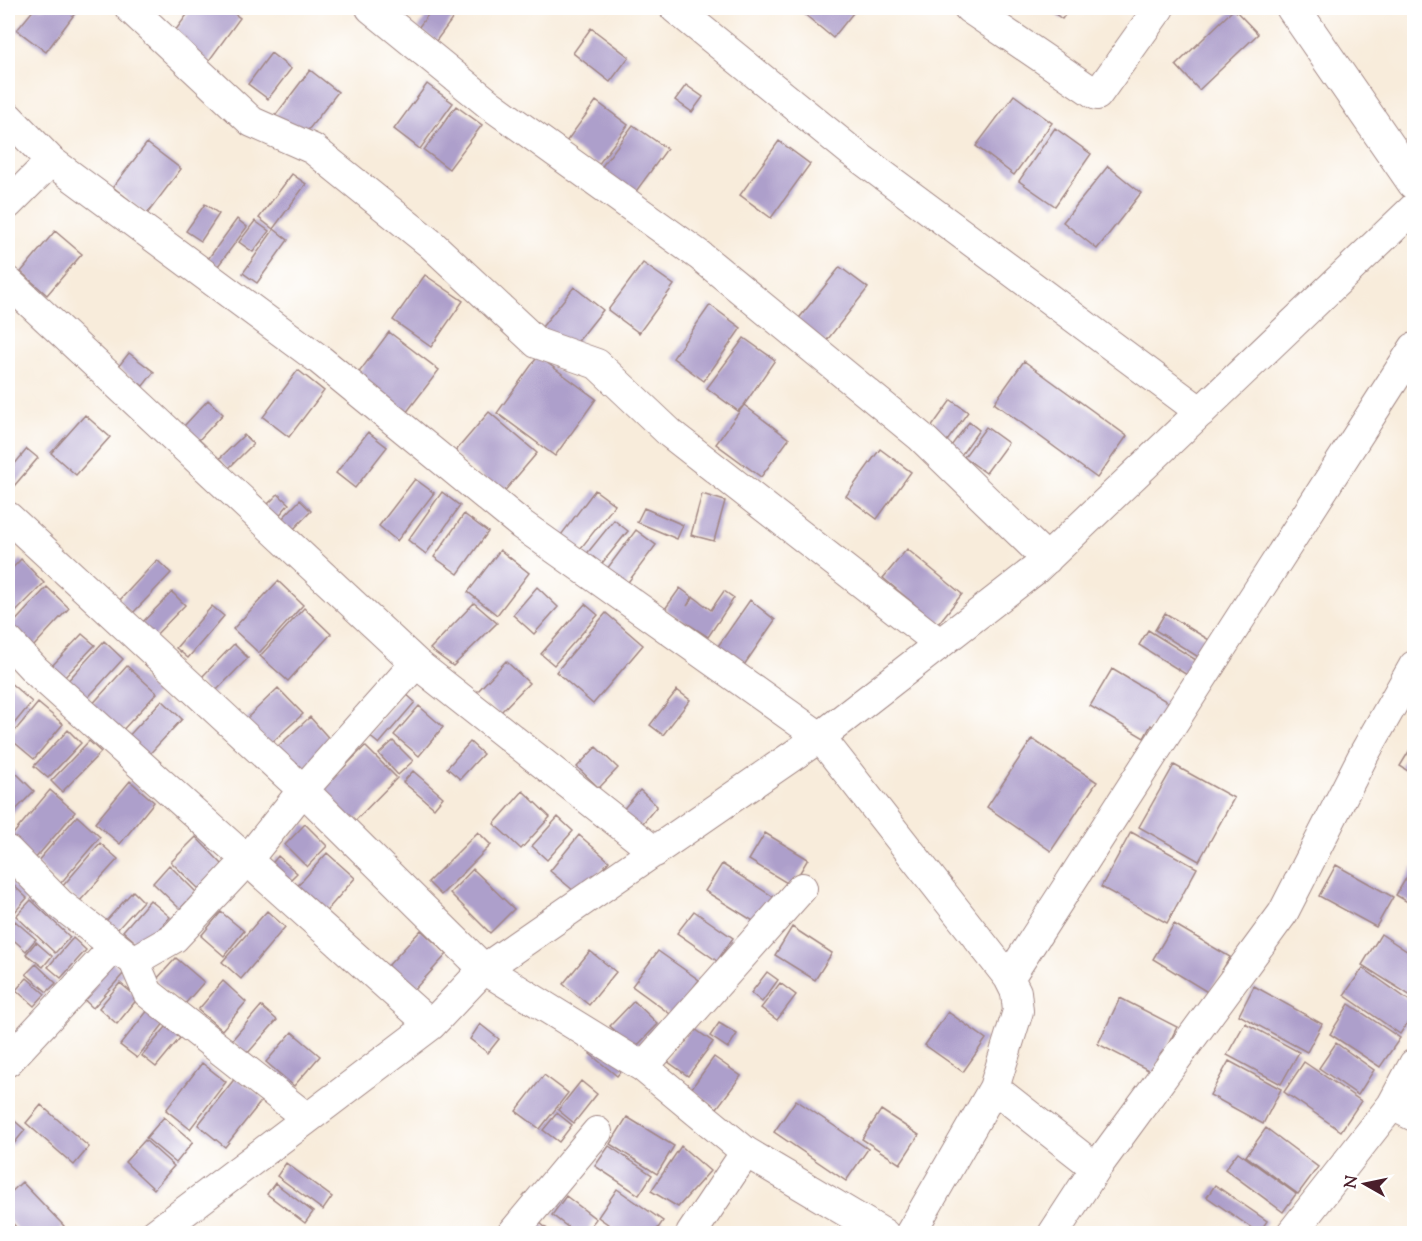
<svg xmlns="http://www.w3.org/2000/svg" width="1422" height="1241" font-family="'Sorts Mill Goudy',serif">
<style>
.building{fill:#ad9fcb}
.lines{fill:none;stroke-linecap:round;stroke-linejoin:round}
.minor-casing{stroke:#a18683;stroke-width:32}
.tertiary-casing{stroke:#a18683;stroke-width:35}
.minor{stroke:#fff;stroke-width:30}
.tertiary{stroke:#fff;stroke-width:33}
</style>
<rect width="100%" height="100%" fill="#fff"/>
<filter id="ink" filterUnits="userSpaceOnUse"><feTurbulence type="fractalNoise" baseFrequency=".0167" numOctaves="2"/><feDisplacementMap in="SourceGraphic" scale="12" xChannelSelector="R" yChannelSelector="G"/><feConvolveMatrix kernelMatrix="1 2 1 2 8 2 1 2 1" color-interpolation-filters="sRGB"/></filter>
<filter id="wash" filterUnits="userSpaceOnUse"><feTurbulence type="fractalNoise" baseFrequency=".008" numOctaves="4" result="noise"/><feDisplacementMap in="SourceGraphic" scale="24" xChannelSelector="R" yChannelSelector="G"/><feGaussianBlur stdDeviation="1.35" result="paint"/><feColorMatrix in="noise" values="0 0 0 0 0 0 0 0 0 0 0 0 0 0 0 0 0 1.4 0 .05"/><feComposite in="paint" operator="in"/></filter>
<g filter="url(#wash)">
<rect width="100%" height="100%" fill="#f8ecdb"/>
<g id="blocks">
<path class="building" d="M35,8H79L46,52L17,30Z
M192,8H226L240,18L208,62L172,35Z
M433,8H447L456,14L436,41L418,28Z
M807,8H857L833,38L803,13Z
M1047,8H1070L1062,19Z
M1234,9L1258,34L1199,90L1176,65Z
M591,28L629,57L610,82L573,53Z
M271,53L291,69L268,99L248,84Z
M310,70L338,92L302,138L275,116Z
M427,84L453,103L420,149L394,129Z
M686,85L703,97L692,112L675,100Z
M1014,95L1052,123L1014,175L976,146Z
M596,101L628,125L598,165L566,142Z
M456,106L482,125L449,169L424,150Z
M633,125L667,149L634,194L600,169Z
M1055,128L1091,154L1055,206L1019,181Z
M779,141L810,164L771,218L740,195Z
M147,143L181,169L147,214L113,187Z
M1108,166L1141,193L1097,249L1063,222Z
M292,174L306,184L273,229L259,218Z
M205,204L219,214L201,241L186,231Z
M237,219L247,227L218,266L208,259Z
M255,221L269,231L253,252L239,242Z
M274,229L288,240L257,283L243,273Z
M55,231L82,254L47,295L21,272Z
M643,263L674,285L639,333L608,310Z
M840,267L868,288L824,344L796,322Z
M425,275L463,301L431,347L393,320Z
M574,287L603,310L571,350L542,327Z
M710,305L741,328L704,381L673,358Z
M389,332L439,370L403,417L354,379Z
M744,338L775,360L744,405L738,411L707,388Z
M129,353L154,372L143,386L118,367Z
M538,356L596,399L555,456L497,413Z
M1024,361L1127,436L1097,478L994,403Z
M298,370L324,391L289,437L263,417Z
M208,400L223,414L199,440L184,426Z
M951,400L968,412L945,444L928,432Z
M744,405L789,439L761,477L716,444Z
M489,412L537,453L502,494L454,453Z
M85,415L110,437L76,475L51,453Z
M969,422L979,430L959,458L948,450Z
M986,427L1008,443L986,473L964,457Z
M368,432L387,447L355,488L336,473Z
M244,435L253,444L229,468L220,458Z
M27,449L38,458L8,493V472Z
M880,449L911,472L877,519L846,496Z
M415,479L434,493L397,541L379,526Z
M595,490L615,505L577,553L558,539Z
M442,492L460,506L426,554L408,540Z
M278,494L289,504L276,519L264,508Z
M702,494L725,501L714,541L691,535Z
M300,500L311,511L290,533L279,522Z
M644,508L683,525L677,539L637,522Z
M464,514L488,532L458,574L434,557Z
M614,520L628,531L595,572L581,561Z
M636,530L656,545L623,589L604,573Z
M907,549L962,594L938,624L883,578Z
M500,550L529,573L497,615L468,592Z
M21,559L44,583L8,620V573Z
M157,560L171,573L132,614L119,601Z
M278,581L303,605L259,653L233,629Z
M47,587L69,608L33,647L10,627Z
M537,587L558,607L534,634L513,615Z
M680,588L692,597L687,606L694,597L711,610L724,591L734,598L708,637L665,609Z
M172,592L185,605L150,641L137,628Z
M750,600L775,620L742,668L716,649Z
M474,603L497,623L453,666L430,649Z
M585,604L598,615L554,665L541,654Z
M212,606L224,616L188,658L176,648Z
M304,608L331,634L288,681L260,656Z
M606,613L643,645L593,704L556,672Z
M1165,613L1219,646L1208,663L1155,630Z
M1148,630L1204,665L1195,680L1139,645Z
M82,634L95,645L63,679L51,667Z
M104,641L123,659L83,703L64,685Z
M234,644L248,658L212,695L198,681Z
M506,661L529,683L499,714L477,692Z
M127,666L157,693L118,735L89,708Z
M1112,669L1176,707L1161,732L1151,725L1144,738L1090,706Z
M8,681L32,702L8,731Z
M278,688L303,714L269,745L245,720Z
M677,690L690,700L663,735L650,725Z
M405,693L415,702L379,744L368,735Z
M162,700L182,719L143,761L123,742Z
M38,703L63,724L34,759L9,738Z
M419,706L443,727L419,756L394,735Z
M310,717L333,743L300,774L276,748Z
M68,730L81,743L48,778L34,766Z
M1032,739L1097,782L1051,851L987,807Z
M89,741L101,752L62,792L51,781Z
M393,741L413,761L398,775L379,754Z
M470,742L483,754L460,779L447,768Z
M1414,743V775L1400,766Z
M365,746L397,778L350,826L318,794Z
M596,747L618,768L599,788L577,767Z
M8,765L34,791L8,818Z
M1174,765L1234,798L1199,861L1139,827Z
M413,771L443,797L434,808L403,782Z
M130,781L154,802L120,844L95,823Z
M50,790L75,812L34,860L9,839Z
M640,790L657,806L638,829L620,813Z
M523,791L550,817L521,849L494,824Z
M77,816L100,837L60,884L36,863Z
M558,817L573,831L547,860L532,846Z
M305,824L327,846L307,867L285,845Z
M478,832L491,845L441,895L428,882Z
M1131,832L1197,868L1167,923L1101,887Z
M765,833L808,859L792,886L749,860Z
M579,835L609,861L580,896L550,871Z
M196,837L223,865L199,889L171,862Z
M100,843L118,859L79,902L62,887Z
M327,853L355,878L322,916L294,890Z
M278,856L297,873L288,882L270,866Z
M722,864L775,898L758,924L705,891Z
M169,865L196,892L180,909L153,883Z
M1336,865L1393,897L1376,927L1319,896Z
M1414,865V906L1396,895Z
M473,869L514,909L490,933L450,893Z
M8,880L27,898L8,920Z
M133,891L143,901L116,931L106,921Z
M31,900L70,937L55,953L16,916Z
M150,900L170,917L142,948L123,931Z
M267,911L285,927L241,979L222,962Z
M694,911L733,938L717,961L677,933Z
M221,912L244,931L224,956L201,936Z
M15,921L36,939L26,951L8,935V929Z
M1174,924L1230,957L1209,993L1153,959Z
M792,927L832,953L815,980L775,955Z
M421,930L447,954L412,992L386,968Z
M1381,934L1414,956V998L1362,965Z
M73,938L86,950L61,978L48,967Z
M36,942L52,956L43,967L26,954Z
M590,951L616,972L589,1005L563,984Z
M658,951L699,980L673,1016L632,986Z
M176,958L204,982L184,1005L156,980Z
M110,960L124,973L93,1008L78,994Z
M36,964L56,983L47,992L26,974Z
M1363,968L1414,1004V1013L1400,1034L1344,995Z
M767,972L778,980L762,1002L751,993Z
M27,978L45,994L34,1006L16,990Z
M223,981L246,1002L222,1030L198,1010Z
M120,983L138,998L117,1024L99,1008Z
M780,983L796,995L777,1020L761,1008Z
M1254,986L1322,1024L1307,1052L1239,1015Z
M1120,998L1177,1027L1154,1073L1098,1044Z
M634,1001L658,1024L634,1049L610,1026Z
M1349,1004L1400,1038L1380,1067L1330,1034Z
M261,1006L277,1020L247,1054L232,1040Z
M149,1009L165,1022L137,1058L120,1045Z
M948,1012L986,1039L963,1072L925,1045Z
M719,1023L737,1034L728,1048L710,1036Z
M1245,1023L1299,1052L1281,1084L1227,1055Z
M480,1024L499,1039L488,1053L470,1039Z
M166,1027L180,1038L156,1067L142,1056Z
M692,1027L713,1042L688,1076L667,1061Z
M292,1032L320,1056L294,1086L266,1062Z
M599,1043L626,1065L617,1076L590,1054Z
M1336,1043L1374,1070L1358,1095L1319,1068Z
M714,1057L741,1076L717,1108L691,1089Z
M1229,1061L1281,1089L1263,1124L1210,1095Z
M1304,1062L1361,1101L1341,1131L1284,1092Z
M202,1063L226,1082L190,1129L166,1110Z
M544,1075L568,1093L540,1129L516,1111Z
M236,1077L263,1099L225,1147L198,1125Z
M581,1081L597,1094L574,1123L558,1110Z
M796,1100L868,1149L846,1181L774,1132Z
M41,1105L89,1147L74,1165L26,1123Z
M881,1110L919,1135L900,1164L862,1139Z
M557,1113L572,1125L559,1142L543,1130Z
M8,1115L25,1130L12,1146L8,1142Z
M164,1117L193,1142L176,1163L146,1138Z
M627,1117L674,1146L657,1174L610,1144Z
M1266,1128L1318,1167L1298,1194L1246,1156Z
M145,1140L174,1166L154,1189L125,1162Z
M609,1146L652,1175L639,1195L595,1166Z
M681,1146L710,1171L678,1207L651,1191Z
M1238,1152L1296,1194L1283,1212L1225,1169Z
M286,1163L332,1197L323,1210L277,1176Z
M22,1182L64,1226L56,1234H22L8,1218V1195Z
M275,1183L313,1212L305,1223L267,1194Z
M1215,1185L1267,1221L1259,1233L1207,1197Z
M617,1189L663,1221L654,1234H622L598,1217Z
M566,1196L596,1219L584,1234H577L552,1215Z
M539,1222L553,1234H530Z"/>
</g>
</g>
<g filter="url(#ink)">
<use href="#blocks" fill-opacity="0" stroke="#a18683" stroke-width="1.5"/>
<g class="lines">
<defs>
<path id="minor" d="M130,8L252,122L313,149L431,244L537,343L597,364L671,434L939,643
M371,8L489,104L699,255L921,437L1047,559
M675,8L852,152L1201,412
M969,8L1097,95L1159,8
M8,117L51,161L320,360L522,525L820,737L1009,978L1016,992L1018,1011L994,1088L1096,1168
M8,204L51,161
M8,282L416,663L655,852
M8,517L303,790L484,969L643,1067L746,1152
M8,641L35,670L431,1025
M8,851L60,904L134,961L148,993L307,1118
M134,961L174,938L247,860L303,790L416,663
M1009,978L1414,348
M8,1061L115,946
M643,1067L802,888
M1392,1105L1414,1064
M155,1234L431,1025L484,969L820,737L1036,569L1414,208
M512,1234L597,1132
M691,1234L746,1152L884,1234
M910,1234L994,1088
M1053,1234L1096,1168L1283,913L1364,754L1414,666
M1291,1234L1392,1105L1414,1116"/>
<path id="tertiary" d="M1293,8L1414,183"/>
</defs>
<use href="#minor" class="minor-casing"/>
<use href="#tertiary" class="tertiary-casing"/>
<use href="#minor" class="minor"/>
<use href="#tertiary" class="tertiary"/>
</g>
</g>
<rect width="1422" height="1241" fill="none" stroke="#fff" stroke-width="30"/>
<g transform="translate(1365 1184) rotate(279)" stroke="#ffffff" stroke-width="4.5" paint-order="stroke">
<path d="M0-4.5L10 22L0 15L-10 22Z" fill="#4a1f2b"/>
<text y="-9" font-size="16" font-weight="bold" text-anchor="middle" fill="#4a1f2b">N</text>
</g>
</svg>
